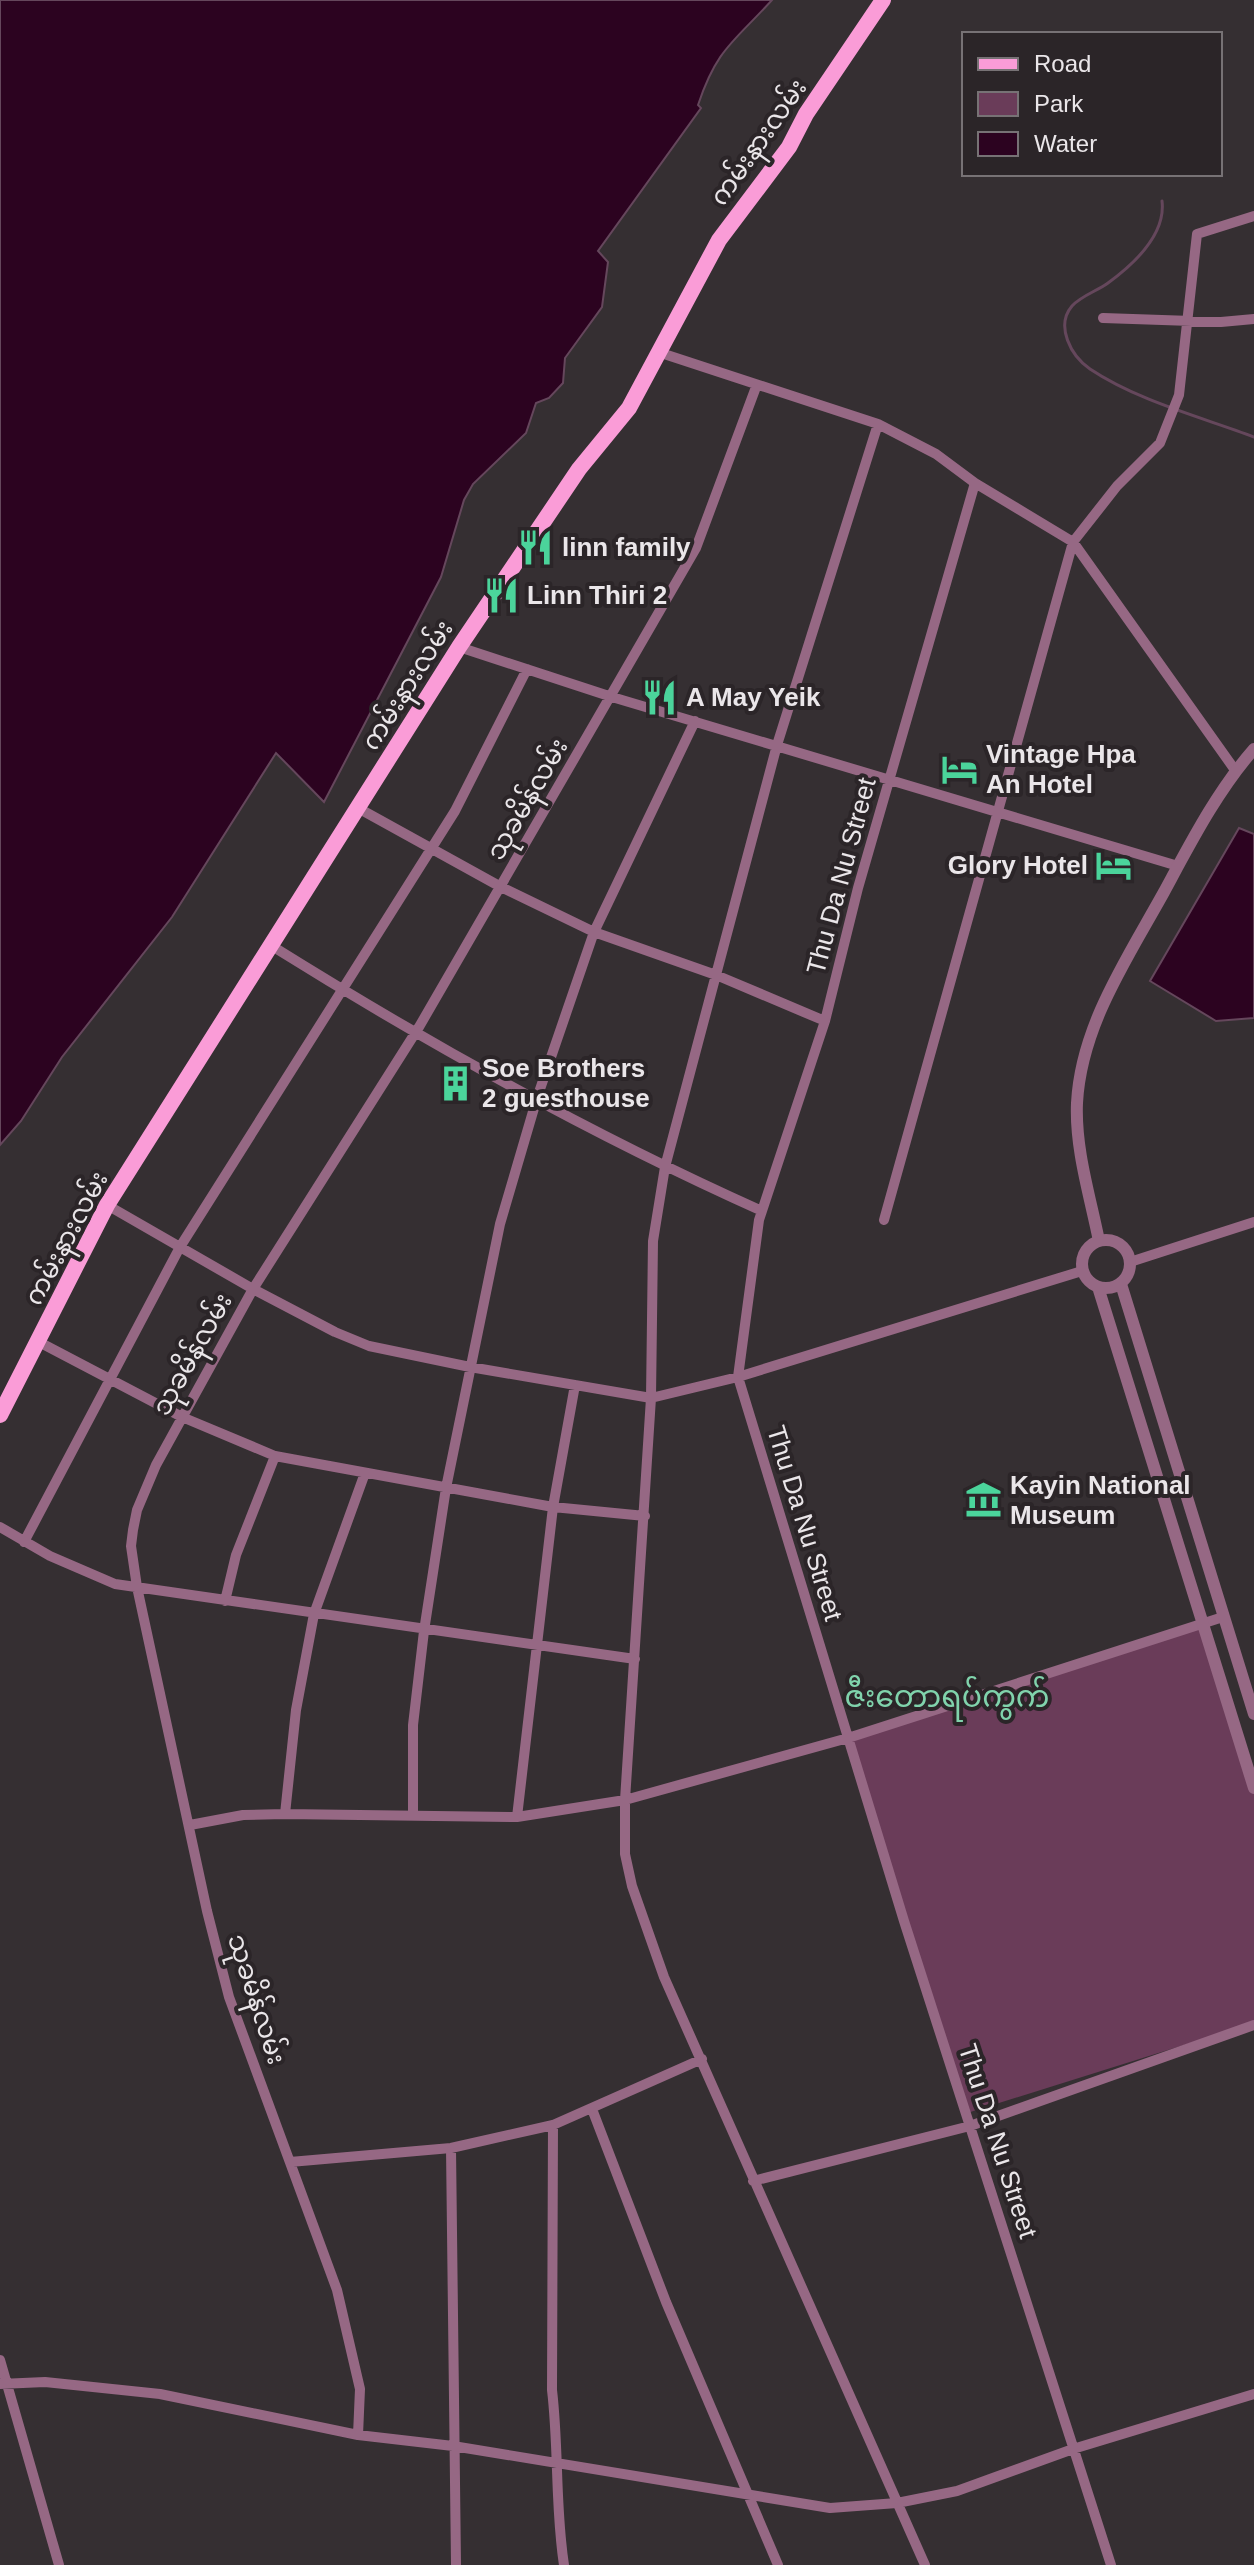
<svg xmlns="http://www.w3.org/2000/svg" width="1254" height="2565" font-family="Helvetica,'Noto Sans Myanmar',sans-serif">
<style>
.green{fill:#6a3c59}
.water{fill:#2c0320;stroke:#65475c;stroke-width:2}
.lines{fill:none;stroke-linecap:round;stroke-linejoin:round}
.stream{stroke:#65475c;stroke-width:3}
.minor{stroke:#966884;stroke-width:10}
.tertiary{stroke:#966884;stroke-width:12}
.primary{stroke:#fa9cd7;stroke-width:16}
.labels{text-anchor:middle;stroke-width:8;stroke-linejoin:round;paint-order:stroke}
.street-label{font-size:26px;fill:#eae6e9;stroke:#2b2528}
.poi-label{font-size:26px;font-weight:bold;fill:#eae6e9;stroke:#2b2528;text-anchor:start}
.quarter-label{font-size:30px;fill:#80d3ac;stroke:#2b2528}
</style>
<rect width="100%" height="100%" fill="#352f32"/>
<path class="green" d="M1202,1623L1254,1788V2023L964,2114L848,1738Z"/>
<path class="water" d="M0,0H772C734,42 717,48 698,105L701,108L598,251L608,262L602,307L565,358L563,383L549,398L536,403L526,433L473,484L464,500L441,577L324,802L276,753L172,917L62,1057L21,1121L0,1145Z
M1239,828L1254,834V1018L1216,1021L1150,981Z"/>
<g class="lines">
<path class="stream" d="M1162,201C1166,234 1134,264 1108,283C1097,291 1081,296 1072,306C1055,326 1071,356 1090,369C1138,401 1201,417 1254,437"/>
<path class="minor" d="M1103,318L1221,322L1254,319
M661,353L878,424L936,454L975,483L1073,542L1235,770
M878,424L777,745L665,1167L653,1241L651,1398L625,1800V1854L632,1886L664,1977L925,2565
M975,483L858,888L825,1021L759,1220L738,1377L904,1921L1111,2565
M459,647L612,697L1178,866
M358,808L501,887L594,932L716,975L825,1021
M272,946C429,1044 592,1135 762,1211
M107,1205L253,1289L335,1332L369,1346L470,1367L651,1398L738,1377L1082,1271
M884,1220L1073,542L1117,486L1160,443L1179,395L1197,234L1254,216
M1130,1262L1254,1222
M39,1342L182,1417L275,1456L553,1507L645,1516
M0,1527L50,1556L115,1584L635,1659
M24,1542L180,1247L455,811L527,669
M225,1601L236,1555L275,1456
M285,1814L296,1710L314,1614L365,1473
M413,1816V1725L424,1631L446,1488L500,1224L537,1098L594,932L695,721
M517,1817L553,1507L575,1385
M190,1825L243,1815L285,1814L517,1817L625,1800L848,1738L1223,1617
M592,2109L666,2302L778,2565
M553,2125L552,2390C559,2449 555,2507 564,2565
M451,2148L456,2565
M290,2162L451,2148L553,2125L702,2059
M753,2181L970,2126L1254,2025
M0,2360L59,2565
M0,2384L45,2382L160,2394L358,2435L453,2446L830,2508L897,2503L957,2491L1073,2449L1254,2394
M358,2435L360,2389L337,2290L229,1997L207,1911L137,1587L131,1546L133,1530L137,1510L156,1465L253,1289L419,1027L696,548L756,387"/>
<path class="tertiary" d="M1082 1264a24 24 0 1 1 48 0a24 24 0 1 1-48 0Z
M1099,1241C1090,1196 1075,1149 1077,1103C1081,1026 1127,959 1164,892C1190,844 1217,791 1254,749
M1121,1284L1254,1714
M1098,1287L1254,1788"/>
<path class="primary" d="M0,1415L107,1205L459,647L579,469L629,408L719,240L789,147L806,114L883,0"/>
</g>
<defs>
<symbol id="restaurant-bare" viewBox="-9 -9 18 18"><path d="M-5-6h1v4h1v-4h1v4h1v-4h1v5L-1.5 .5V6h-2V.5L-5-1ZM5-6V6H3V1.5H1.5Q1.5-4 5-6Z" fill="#4bd49b" stroke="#2b2528" stroke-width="2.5" paint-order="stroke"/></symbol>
<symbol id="hotel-bare" viewBox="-9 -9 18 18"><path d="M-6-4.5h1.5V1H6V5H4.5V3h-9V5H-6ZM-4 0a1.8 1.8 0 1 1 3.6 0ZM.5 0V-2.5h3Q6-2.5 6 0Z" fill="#4bd49b" stroke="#2b2528" stroke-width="2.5" paint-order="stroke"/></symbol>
<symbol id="building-bare" viewBox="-9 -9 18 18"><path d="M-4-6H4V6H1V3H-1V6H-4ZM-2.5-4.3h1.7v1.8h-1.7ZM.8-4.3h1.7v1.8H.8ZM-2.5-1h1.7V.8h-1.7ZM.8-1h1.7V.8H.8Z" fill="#4bd49b" stroke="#2b2528" stroke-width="2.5" paint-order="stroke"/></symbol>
<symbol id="museum-bare" viewBox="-9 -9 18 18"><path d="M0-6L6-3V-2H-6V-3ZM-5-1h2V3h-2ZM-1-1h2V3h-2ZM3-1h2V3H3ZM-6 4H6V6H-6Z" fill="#4bd49b" stroke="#2b2528" stroke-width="2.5" paint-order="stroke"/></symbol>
</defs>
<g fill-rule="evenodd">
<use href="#restaurant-bare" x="510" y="522" width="51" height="51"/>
<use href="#restaurant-bare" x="476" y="570" width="51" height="51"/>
<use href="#restaurant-bare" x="634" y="672" width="51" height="51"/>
<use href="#hotel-bare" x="934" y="744" width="51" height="51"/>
<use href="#hotel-bare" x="1088" y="840" width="51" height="51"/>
<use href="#building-bare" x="430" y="1058" width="51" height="51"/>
<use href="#museum-bare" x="958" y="1474" width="51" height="51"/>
</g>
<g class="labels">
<g class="street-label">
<text transform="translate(758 142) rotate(-55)" y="9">ကမ်းနားလမ်း</text>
<text transform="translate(407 685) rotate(-58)" y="9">ကမ်းနားလမ်း</text>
<text transform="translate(527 799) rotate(-60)" y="9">သုခမိန်လမ်း</text>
<text transform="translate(841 876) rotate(-75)" y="9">Thu Da Nu Street</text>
<text transform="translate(66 1238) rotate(-62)" y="9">ကမ်းနားလမ်း</text>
<text transform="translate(192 1354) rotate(-61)" y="9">သုခမိန်လမ်း</text>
<text transform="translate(805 1523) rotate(73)" y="9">Thu Da Nu Street</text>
<text transform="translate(257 1999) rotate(72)" y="9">သုခမိန်လမ်း</text>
<text transform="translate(998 2141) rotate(72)" y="9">Thu Da Nu Street</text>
</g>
<g class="poi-label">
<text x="562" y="556">linn family</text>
<text x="527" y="604">Linn Thiri 2</text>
<text x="686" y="706">A May Yeik</text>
<text x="986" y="763">Vintage Hpa<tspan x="986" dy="30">An Hotel</tspan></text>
<text x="1088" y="874" text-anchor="end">Glory Hotel</text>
<text x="482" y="1077">Soe Brothers<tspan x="482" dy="30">2 guesthouse</tspan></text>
<text x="1010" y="1494">Kayin National<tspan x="1010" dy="30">Museum</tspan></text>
</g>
<g class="quarter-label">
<text x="947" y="1707">ဇီးတောရပ်ကွက်</text>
</g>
</g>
<rect x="962" y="32" width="260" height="144" fill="#2b2528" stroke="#777275" stroke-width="2"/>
<rect x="978" y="58" width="40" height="12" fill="#fa9cd7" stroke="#777275" stroke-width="2"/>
<text x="1034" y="72" font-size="24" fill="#eae6e9">Road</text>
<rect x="978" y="92" width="40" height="24" fill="#6a3c59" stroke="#777275" stroke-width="2"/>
<text x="1034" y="112" font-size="24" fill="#eae6e9">Park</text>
<rect x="978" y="132" width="40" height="24" fill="#2c0320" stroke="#777275" stroke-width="2"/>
<text x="1034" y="152" font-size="24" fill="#eae6e9">Water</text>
</svg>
